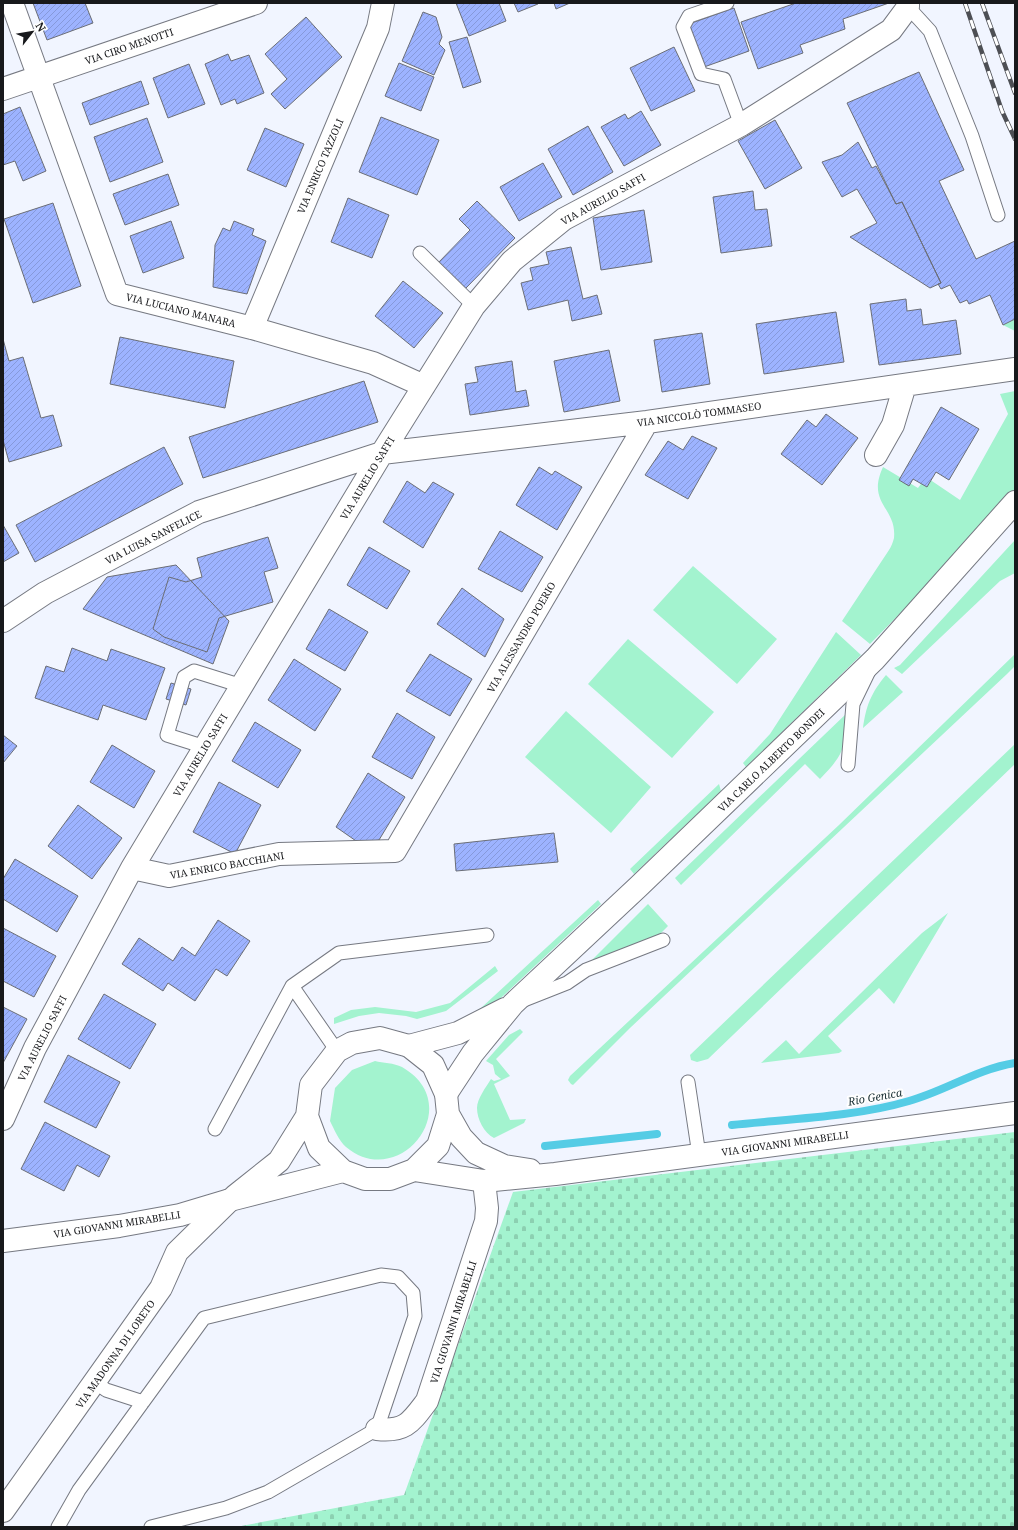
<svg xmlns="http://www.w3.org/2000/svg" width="1018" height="1530" font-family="'Noto Serif',serif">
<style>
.grass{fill:#a3f3cf}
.cemetery{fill:url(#cemetery-stones)}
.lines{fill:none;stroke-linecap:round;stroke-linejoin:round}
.stream{stroke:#55cce5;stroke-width:8}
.building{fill:url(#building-hatch);stroke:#6b6e76}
.lane-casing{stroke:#767982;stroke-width:15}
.street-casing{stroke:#767982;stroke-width:24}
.secondary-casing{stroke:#767982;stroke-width:24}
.lane{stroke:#fff;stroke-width:13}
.street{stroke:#fff;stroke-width:22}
.secondary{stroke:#fff;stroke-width:22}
.rail-casing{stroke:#4d4f54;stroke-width:4.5}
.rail{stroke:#fff;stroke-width:3;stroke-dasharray:9;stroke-linecap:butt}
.labels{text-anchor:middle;stroke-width:4;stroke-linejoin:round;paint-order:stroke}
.street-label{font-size:10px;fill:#18191c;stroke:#fff}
.water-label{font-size:11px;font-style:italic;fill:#1b3035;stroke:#fff}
</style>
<defs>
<pattern id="cemetery-stones" width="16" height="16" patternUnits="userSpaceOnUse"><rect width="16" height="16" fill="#a3f3cf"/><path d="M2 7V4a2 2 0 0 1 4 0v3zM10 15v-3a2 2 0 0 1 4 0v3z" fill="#8cd0b1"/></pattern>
<pattern id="building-hatch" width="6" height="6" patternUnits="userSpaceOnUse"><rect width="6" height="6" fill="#9db3ff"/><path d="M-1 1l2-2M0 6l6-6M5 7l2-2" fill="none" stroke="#8699da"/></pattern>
</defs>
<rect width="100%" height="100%" fill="#f1f5ff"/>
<path class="grass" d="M1015,319V331L1003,325Z
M1015,391V496L870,644L842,621L889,550C891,547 893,542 894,538C897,507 866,504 883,467L918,488L926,477L960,500L1008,414L1000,394Z
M1015,540V573L1000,581L902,674L894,668L900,665Z
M693,566L777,639L737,684L653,610Z
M836,632L861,655L746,767L743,763L770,734Z
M628,639L714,712L672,758L588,684Z
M1015,654V666L1007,674L630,1028L573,1085L571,1084L568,1080L570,1076L839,825Z
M886,675L903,692L863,728C866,706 871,693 886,675Z
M566,711L651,787L611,833L525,757Z
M847,713C844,749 846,752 820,779L805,764L681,885L675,878Z
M1015,744V764L708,1059L697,1062L691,1060L690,1055Z
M719,784L721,791L634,874L630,869Z
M598,900L601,904L503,996L483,1012L468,1016L481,1008Z
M648,904L668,926L655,939L588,964Z
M948,913L894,1004L879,988L828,1036L842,1051L839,1053L761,1063L786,1040L799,1054L922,933Z
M495,966L498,971L446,1011L417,1019L406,1016L379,1013L359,1016L334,1024V1018L351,1010L375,1007L416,1012L450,1003Z
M520,1029L523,1032L496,1059L510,1076L494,1084L510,1120L526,1119L524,1123L494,1138C484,1133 477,1119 477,1108C477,1099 486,1087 491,1079L494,1081L501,1079L495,1074L493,1065L486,1061L509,1035Z
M375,1061C383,1063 394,1063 402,1067C468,1105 400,1192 346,1147C339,1141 334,1129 330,1121L335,1088L352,1070Z"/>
<path class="cemetery" d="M1015,1132V1527H236L404,1495L513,1192Z"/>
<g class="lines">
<path class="stream" d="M732,1125C788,1119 855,1117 909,1101C945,1091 977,1069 1015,1063
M545,1146L657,1134"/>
</g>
<path class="building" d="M33,3H85L93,23L47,40Z
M456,3H499L506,21L469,36Z
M514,3H538V4L518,12Z
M554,3H570L556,9Z
M796,3H889L843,19L845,29L800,45L803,53L758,69L741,22Z
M734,8L749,51L704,67L689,24Z
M423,12L436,17L442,37L439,44L445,50L434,75L402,61Z
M306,17L342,57L285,109L271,94L287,79L265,54Z
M467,37L481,82L463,88L449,42Z
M674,47L695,91L651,111L630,68Z
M228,54L231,61L249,55L264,93L237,104L235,99L221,105L205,64Z
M399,63L434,77L421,111L385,96Z
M189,64L205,104L168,118L153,78Z
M919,72L964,170L939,181L976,259L1015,241V319L1003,325L990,295L969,304L967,300L960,303L950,285L941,289L938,284L941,283L902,202L896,204L847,103Z
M141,81L149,104L90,125L82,103Z
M20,107L46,171L23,181L15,161L3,165V114Z
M641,111L661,145L624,166L601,127L625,114L628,119Z
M381,117L439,140L417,195L359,172Z
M147,118L163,162L110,182L94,137Z
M775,120L802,168L765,189L738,141Z
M588,126L613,172L573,195L548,149Z
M265,128L304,144L286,187L247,170Z
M858,142L872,168L876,166L896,204L902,202L941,283L930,288L850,237L877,223L857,189L842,197L822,162L842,155Z
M543,163L562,197L519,221L500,187Z
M168,174L179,205L125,225L113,194Z
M753,191L755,210L767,209L772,246L721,253L713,197Z
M348,198L389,215L372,258L331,242Z
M477,201L515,238L465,289L438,263L470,230L459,219Z
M53,203L81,286L33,303L4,219Z
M644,210L652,262L601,270L593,218Z
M171,221L184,258L143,273L130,236Z
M234,221L254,229L252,235L266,241L247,294L213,287L215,245L223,228L230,231Z
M571,247L583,299L597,295L602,314L572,321L568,300L528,310L521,283L533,280L530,268L549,264L546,252Z
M403,281L443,313L414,348L375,316Z
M906,299L907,311L921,309L923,325L956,320L961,354L879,365L870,304Z
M836,312L844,362L764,374L756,324Z
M702,333L710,384L662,392L654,340Z
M120,337L234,361L225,408L110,384Z
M3,339L9,361L23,357L41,418L53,415L62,446L9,462L3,440Z
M609,350L620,401L564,412L554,361Z
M512,361L516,392L526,390L529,406L470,415L465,384L478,382L475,367Z
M364,381L378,422L203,478L189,437Z
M941,407L979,429L949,480L936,472L927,487L913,479L909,486L899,480Z
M826,414L858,438L822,485L781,454L807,420L816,427Z
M692,436L717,448L688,499L645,475L668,441L683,450Z
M164,447L183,484L35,562L16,525Z
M539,467L552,475L555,471L582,487L557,530L516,505Z
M407,481L425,493L433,482L454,494L423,548L383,522Z
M3,525L19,553L3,562Z
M500,531L543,557L522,592L478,569Z
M268,537L278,568L264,572L273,602L219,618L207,652L164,637L153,629L169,577L186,582L202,577L197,558Z
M369,547L410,571L387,609L347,585Z
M176,565L229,621L213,664L83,609L107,577Z
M462,588L504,619L485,657L437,624Z
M329,609L368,632L345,671L306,649Z
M72,648L107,661L111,649L165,668L146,720L103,705L98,720L35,698L46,666L64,672Z
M430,654L472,679L450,716L406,691Z
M294,659L341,689L315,731L268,700Z
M171,683L191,689L186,705L166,699Z
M397,713L435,737L412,779L372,757Z
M255,722L301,750L278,788L232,761Z
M3,735L17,746L3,763Z
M112,745L155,771L134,808L90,782Z
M368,773L405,797L379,840L359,843L336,827Z
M219,782L261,805L235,854L193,832Z
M78,805L122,838L92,879L48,846Z
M554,833L558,862L456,871L454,844Z
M15,859L78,896L57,932L3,899V879Z
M218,920L250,941L227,976L216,969L195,1001L168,983L163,991L122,964L139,938L173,961L182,947L195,956Z
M3,928L56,956L34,997L3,981Z
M104,994L156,1024L130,1069L78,1039Z
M3,1007L27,1019L3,1063Z
M68,1055L120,1082L96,1128L44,1102Z
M45,1122L110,1156L99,1177L77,1165L64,1191L21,1169Z"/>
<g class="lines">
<defs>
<path id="lane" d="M727,3L689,16L683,27L701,74L724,79L741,125
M908,7L930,31L972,136L998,215
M420,253L474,306
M205,747L167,735L184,677L194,671L242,686
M848,765L853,704L869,671
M292,986L337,1051
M524,1000L567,983L586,970L663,940
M688,1082L699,1155
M215,1129L292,986L339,953L487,935
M95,1382L106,1390L143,1402
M58,1527L79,1490L204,1318L381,1275L398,1277L413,1293L415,1316L377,1429L268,1492L226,1508L151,1527"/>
<path id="street" d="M12,3L117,294L252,328L373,363L424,386
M3,89L256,3
M252,328L378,28L383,3
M876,455L893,425L905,385
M3,621L45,593L199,512L382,453L647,422L1015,369
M132,868L169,876L279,854L395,851L647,422
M409,1046L458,1033L505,1009
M446,1094L473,1053L513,1004L638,887L875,659L1015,502
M3,1119L35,1048L132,868L382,453L474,306L512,261L564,219L741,125L891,30L908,7V3
M377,1429C406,1432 411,1422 427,1401L486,1221L487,1208L484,1181
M3,1511L161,1288L177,1252L230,1200"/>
<path id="secondary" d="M448,1114L438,1146L414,1170L390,1179H365L343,1171L319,1148L307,1116L311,1085L337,1051L352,1043L380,1038L409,1046L433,1065L446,1094L448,1114L461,1137L476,1153L504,1166L530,1170
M414,1170L484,1181L555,1174L1015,1113
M235,1196L279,1161L307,1116
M3,1241L119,1226L180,1215L230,1200L343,1171"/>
</defs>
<use href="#lane" class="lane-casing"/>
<use href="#street" class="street-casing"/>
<use href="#secondary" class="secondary-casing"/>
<use href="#lane" class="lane"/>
<use href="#street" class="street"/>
<use href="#secondary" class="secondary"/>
<defs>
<path id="rail" d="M965,3L1002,111L1015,139
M982,3L1015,93"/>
</defs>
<use href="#rail" class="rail-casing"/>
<use href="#rail" class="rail"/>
</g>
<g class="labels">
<g class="street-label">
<text transform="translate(129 46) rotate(-19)" y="4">VIA CIRO MENOTTI</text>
<text transform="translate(320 166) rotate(-67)" y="4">VIA ENRICO TAZZOLI</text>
<text transform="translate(603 199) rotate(-29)" y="4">VIA AURELIO SAFFI</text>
<text transform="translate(181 310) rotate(14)" y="4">VIA LUCIANO MANARA</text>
<text transform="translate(699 414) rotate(-8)" y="4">VIA NICCOLÒ TOMMASEO</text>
<text transform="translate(367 478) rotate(-59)" y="4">VIA AURELIO SAFFI</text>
<text transform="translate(153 537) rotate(-27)" y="4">VIA LUISA SANFELICE</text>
<text transform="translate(521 637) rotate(-60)" y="4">VIA ALESSANDRO POERIO</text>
<text transform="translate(200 755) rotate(-59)" y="4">VIA AURELIO SAFFI</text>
<text transform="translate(771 760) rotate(-44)" y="4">VIA CARLO ALBERTO BONDEI</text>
<text transform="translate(227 865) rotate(-10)" y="4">VIA ENRICO BACCHIANI</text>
<text transform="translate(42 1038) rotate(-63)" y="4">VIA AURELIO SAFFI</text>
<text transform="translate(785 1143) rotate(-8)" y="4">VIA GIOVANNI MIRABELLI</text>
<text transform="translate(117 1224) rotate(-9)" y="4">VIA GIOVANNI MIRABELLI</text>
<text transform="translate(453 1322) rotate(-72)" y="4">VIA GIOVANNI MIRABELLI</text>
<text transform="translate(115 1354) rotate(-55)" y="4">VIA MADONNA DI LORETO</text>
</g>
<g class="water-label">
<text transform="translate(875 1097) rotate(-10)" y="4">Rio Genica</text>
</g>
</g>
<rect width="1018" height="1530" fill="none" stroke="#18191c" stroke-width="8"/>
<g transform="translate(32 32) rotate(59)" stroke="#ffffff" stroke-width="3" paint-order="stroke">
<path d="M0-3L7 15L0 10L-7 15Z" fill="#18191c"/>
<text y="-6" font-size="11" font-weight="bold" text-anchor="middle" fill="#18191c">N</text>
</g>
</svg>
